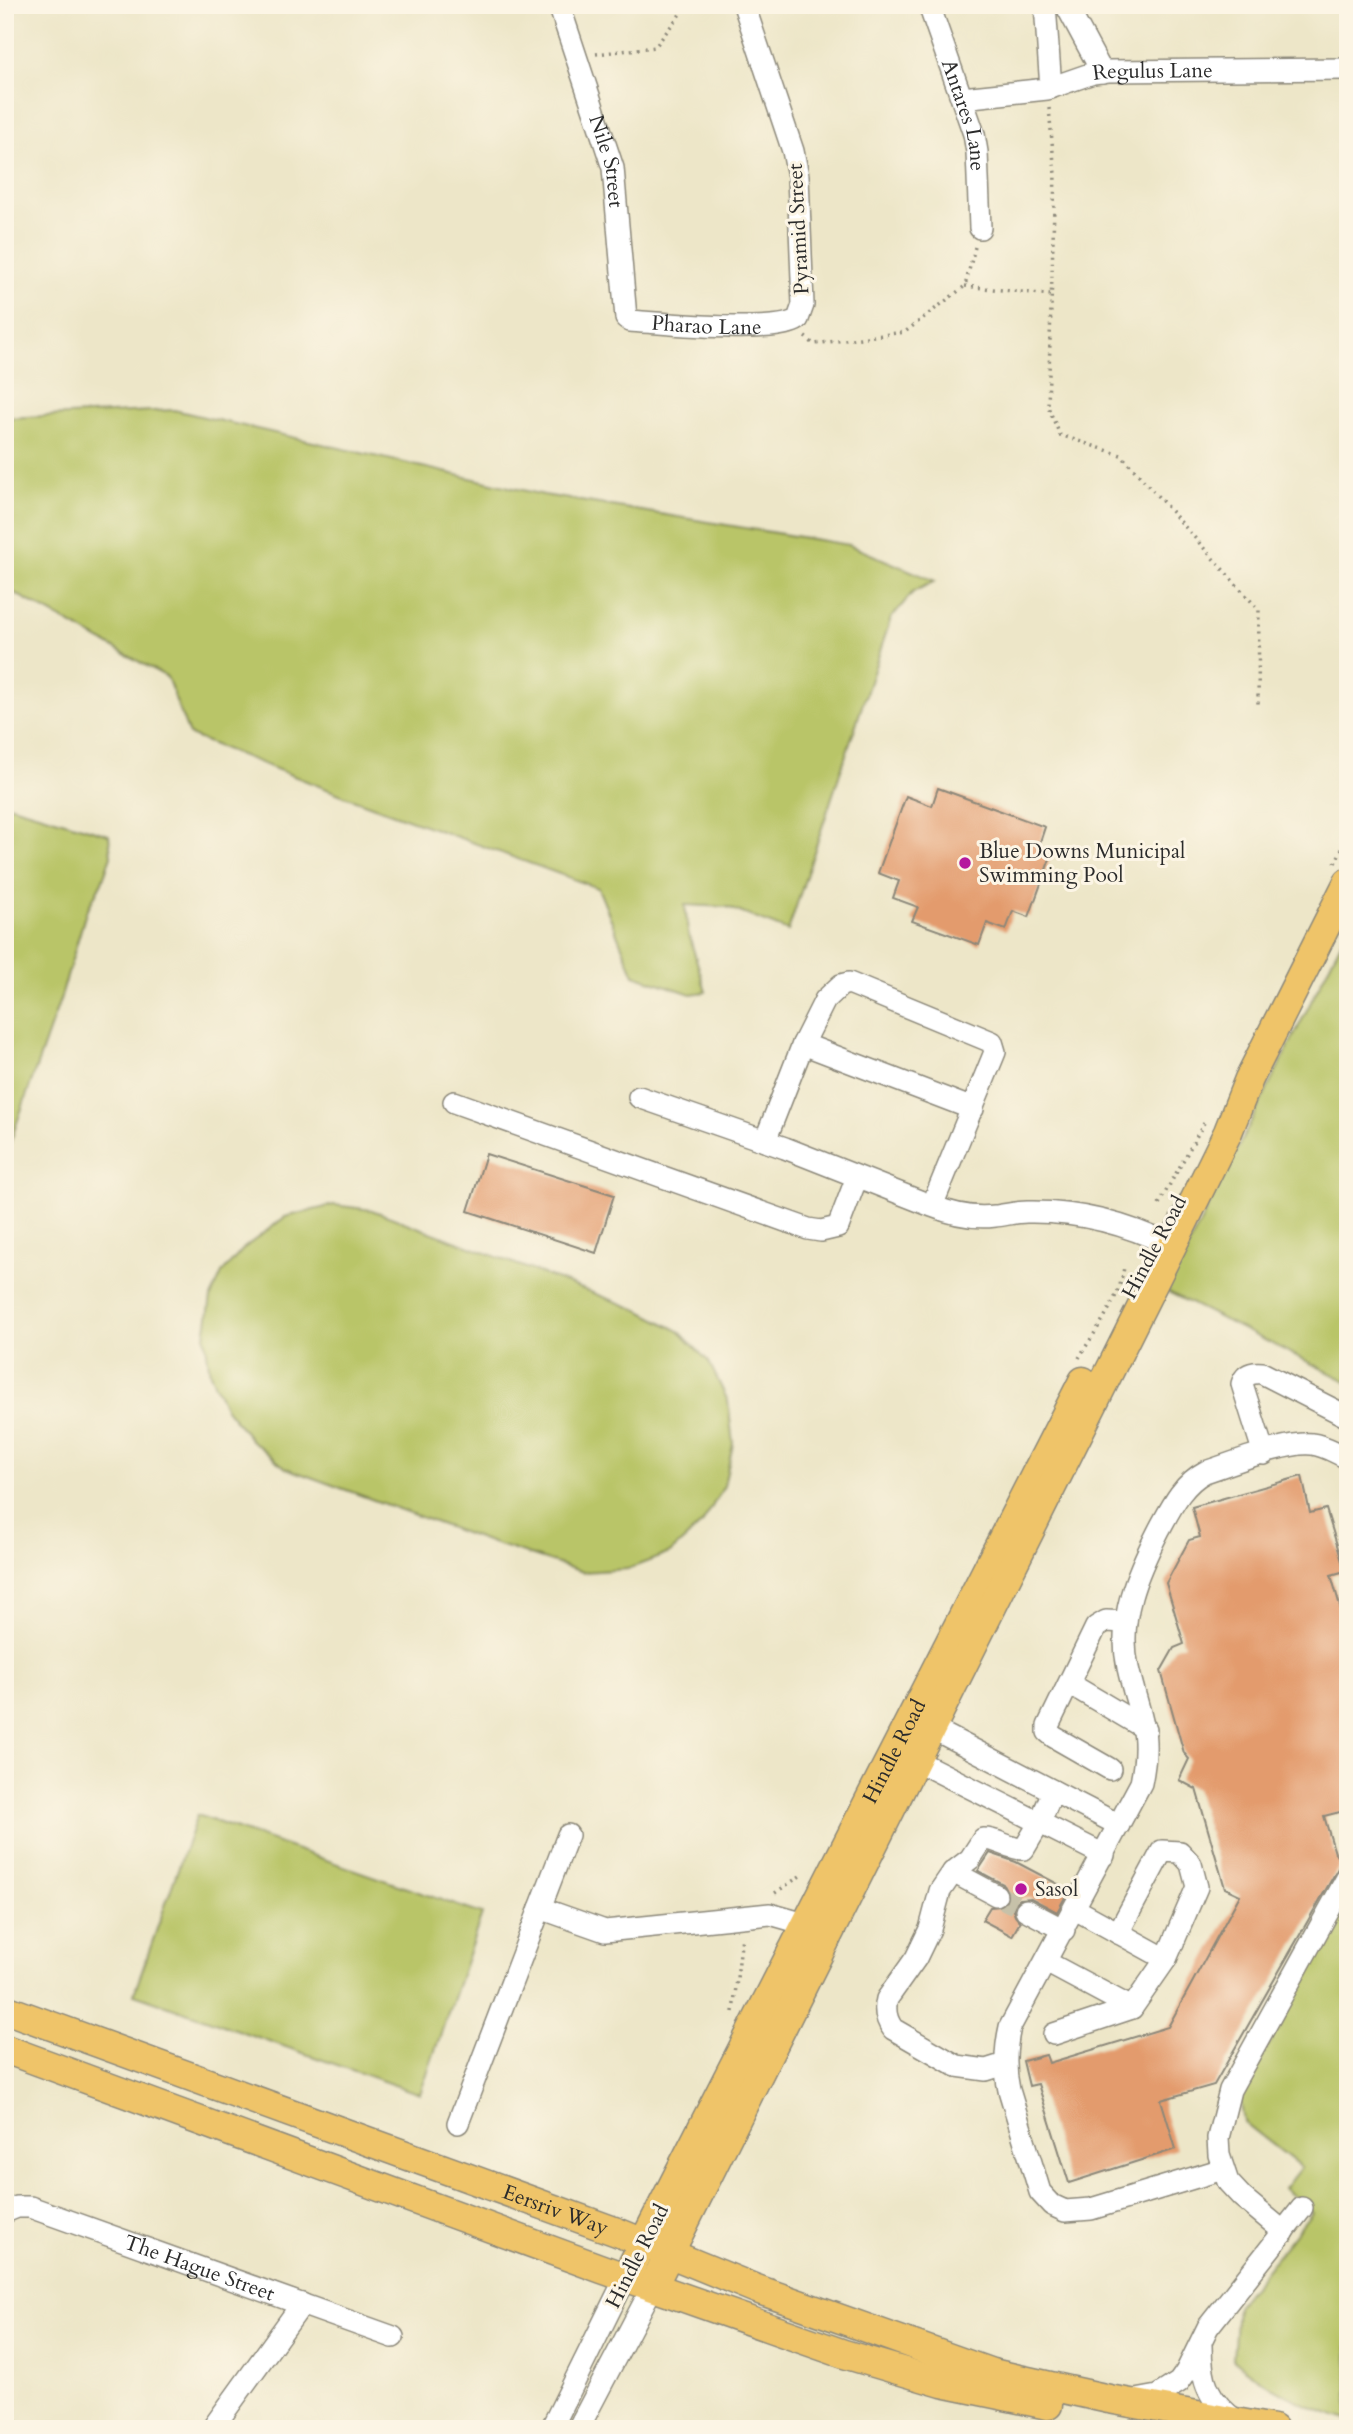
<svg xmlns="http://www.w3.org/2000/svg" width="1353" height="2434" font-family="Cardo,serif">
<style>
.green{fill:#b9c567;stroke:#727849;stroke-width:2}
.building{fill:#e39b6d}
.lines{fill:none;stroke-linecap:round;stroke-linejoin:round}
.minor-tunnel{stroke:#c6c1a9;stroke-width:21;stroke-dasharray:21 10;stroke-linecap:butt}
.minor-casing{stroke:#8c887a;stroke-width:24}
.major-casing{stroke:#8c887a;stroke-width:31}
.path{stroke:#8c887a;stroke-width:3.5;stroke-dasharray:2 5;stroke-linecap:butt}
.minor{stroke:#fff;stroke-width:21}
.major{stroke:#efc469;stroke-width:28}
.poi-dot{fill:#b5179e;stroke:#fcf5e5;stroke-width:2.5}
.labels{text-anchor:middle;stroke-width:6;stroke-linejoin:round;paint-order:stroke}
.street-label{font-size:21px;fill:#2b2b2b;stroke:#fcf5e5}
.poi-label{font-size:21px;fill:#2b2b2b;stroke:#fcf5e5;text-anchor:start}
</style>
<rect width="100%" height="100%" fill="#fcf5e5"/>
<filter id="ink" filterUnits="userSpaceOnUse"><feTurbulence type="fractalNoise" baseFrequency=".0143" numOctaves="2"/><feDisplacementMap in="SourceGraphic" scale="14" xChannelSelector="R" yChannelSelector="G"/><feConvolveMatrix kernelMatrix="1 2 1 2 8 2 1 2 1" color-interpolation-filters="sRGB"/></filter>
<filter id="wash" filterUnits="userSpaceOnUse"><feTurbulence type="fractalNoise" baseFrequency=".00686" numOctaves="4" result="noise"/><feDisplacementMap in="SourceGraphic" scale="28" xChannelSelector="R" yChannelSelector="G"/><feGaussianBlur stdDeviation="1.57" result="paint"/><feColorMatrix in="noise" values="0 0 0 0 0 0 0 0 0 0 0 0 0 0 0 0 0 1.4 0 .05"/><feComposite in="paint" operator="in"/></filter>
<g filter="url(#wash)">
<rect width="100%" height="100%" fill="#ede6c8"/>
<path class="green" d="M174,410L544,495L849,545L935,581L913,592L891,618L788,931L727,907L685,905L688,932L706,992L691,994L634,975L598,888L347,797L189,735L167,677L5,588V418Z
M5,804L109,835L111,856L102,882L86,912L62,994L5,1157Z
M1348,928V1382L1166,1291Z
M334,1205L372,1210L641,1311L679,1331L709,1362L728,1401L733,1444L724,1486L702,1524L670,1553L628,1569L583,1572L489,1542L286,1468L251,1440L226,1409L210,1374L205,1337L211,1297L222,1273L244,1248L285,1217Z
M197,1815L482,1914L420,2094L134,1994Z
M1348,1899V2420C1304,2407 1269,2388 1233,2360L1237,2306L1312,2212L1284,2189L1301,2167L1244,2122L1240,2098Z"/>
<g id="blocks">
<path class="building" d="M938,788L1045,827L1038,848L1052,853L1029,917L1013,911L1006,930L987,923L979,945L912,921L918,907L893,898L899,881L878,873L906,796L932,806Z
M486,1154L614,1195L596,1253L468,1211Z
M1302,1476L1310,1513L1326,1509L1345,1571L1331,1575L1348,1634V1810L1324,1816L1335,1853L1341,1863L1214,2085L1161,2100L1176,2149L1069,2183L1038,2084L1029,2086L1023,2061L1046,2055L1049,2063L1168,2027L1240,1895L1225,1888L1196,1789L1179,1780L1189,1759L1184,1753L1161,1671L1174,1648L1184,1644L1166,1583L1189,1540L1200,1537L1192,1507Z
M990,1853L1016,1862L1069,1890L1057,1912L1031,1898L1020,1899L1015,1903L1013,1910L1015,1916L1020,1922L1012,1936L982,1920L990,1907L1002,1906L1007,1902L1009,1895L1003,1884L978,1871Z"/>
</g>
</g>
<g filter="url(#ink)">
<use href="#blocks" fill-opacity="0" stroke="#8c887a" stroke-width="2"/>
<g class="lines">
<path class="minor-tunnel" d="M996,1895L1026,1910"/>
<defs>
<g id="minor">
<path id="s1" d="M559,5L613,168L626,318L630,321C662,323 776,335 798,319L803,305L798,176L793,151L744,5"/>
<path id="s2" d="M929,5L974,134L977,152L980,228"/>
<path d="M1045,5L1051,88"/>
<path d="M1066,5L1102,72"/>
<path id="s3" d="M962,98L1047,89L1093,73L1108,71L1348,69"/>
<path d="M803,1044L973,1109"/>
<path d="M639,1097L765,1141"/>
<path d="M454,1102L808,1229L821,1231L838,1227L857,1177"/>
<path d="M932,1206L995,1052L992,1042L849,983L841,985L825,1000L803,1044L765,1141L785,1148L932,1206C952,1214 972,1219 995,1216C1005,1215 1016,1212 1027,1212C1077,1211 1127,1224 1172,1246"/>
<path d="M1264,1454L1242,1384C1245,1374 1252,1372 1262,1373L1348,1417"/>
<path d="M1070,1684L1146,1729"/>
<path d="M918,1721L1119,1825"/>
<path d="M903,1754L1104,1855"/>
<path d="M1110,1769L1054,1737L1048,1732V1726L1096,1627L1106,1621L1126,1622"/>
<path d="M953,1872L996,1895"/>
<path d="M540,1908L605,1931L770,1914L805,1924"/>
<path d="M1075,1909L1166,1959"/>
<path d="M1026,1910L1064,1930"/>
<path d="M1046,1962L1132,2008"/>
<path d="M1054,2034L1132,2008L1166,1959L1197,1887L1191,1864L1180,1852L1162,1851L1118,1933"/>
<path d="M1005,2064L986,2070L957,2066L893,2029C886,2020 884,2011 887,1999L916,1958L930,1929L940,1891L953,1872L970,1859L983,1839C997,1838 1010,1850 1024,1849L1040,1822L1053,1791"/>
<path d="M458,2123L568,1835"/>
<path d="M1223,2169L1091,2209L1065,2211L1052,2205L1040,2192L1009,2090C1004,2068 1005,2049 1010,2027L1141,1783C1152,1730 1139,1717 1128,1668C1117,1618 1137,1573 1159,1530C1171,1508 1182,1484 1205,1472C1231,1464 1286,1441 1312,1444C1324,1445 1336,1453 1348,1458"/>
<path id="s4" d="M5,2212L17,2207H30L393,2337"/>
<path d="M1284,2232L1242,2197L1228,2182L1219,2155L1218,2138L1230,2090L1348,1876"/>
<path d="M1201,2345C1201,2381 1208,2401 1238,2422"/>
<path d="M1135,2400L1157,2396L1179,2382L1186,2372L1208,2327L1302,2208"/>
<path d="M5,2426L9,2429"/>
<path d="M212,2429L302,2304"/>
<path d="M551,2429L626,2277"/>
<path d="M578,2429L653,2286"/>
</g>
<g id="major">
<path id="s5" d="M5,2009L617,2232L754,2288L992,2373L1109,2399L1274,2429"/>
<path d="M5,2049L602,2269L844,2354L942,2383L1048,2405"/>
<path id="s6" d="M626,2277L1083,1381"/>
<path d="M653,2286L1172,1246L1228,1132L1249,1079L1348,882"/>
</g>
</defs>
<use href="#minor" class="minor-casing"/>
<use href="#major" class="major-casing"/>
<path class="path" d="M596,54L655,47L687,5
M1049,108L1055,174L1048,407L1060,435L1121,455L1259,610L1258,704
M965,286L1050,295
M805,337L814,344L905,332L965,286L975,247
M1335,863L1348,837
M1159,1204L1204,1123
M1079,1358C1095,1330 1121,1299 1124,1266
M775,1893L803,1874
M733,2012L742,1936"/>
<use href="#minor" class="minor"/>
<use href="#major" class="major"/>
</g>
</g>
<g class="poi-dot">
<circle cx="965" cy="863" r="7"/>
<circle cx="1021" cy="1889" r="7"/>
</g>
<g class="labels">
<g class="street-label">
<text dy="7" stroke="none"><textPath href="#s3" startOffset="194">Regulus Lane</textPath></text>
<text dy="7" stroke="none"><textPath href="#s2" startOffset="116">Antares Lane</textPath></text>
<text dy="7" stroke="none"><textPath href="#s1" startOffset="164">Nile Street</textPath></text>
<text transform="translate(798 229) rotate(-93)" y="7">Pyramid Street</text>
<text dy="7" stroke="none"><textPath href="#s1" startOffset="404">Pharao Lane</textPath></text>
<text transform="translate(1154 1247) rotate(-62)" y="7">Hindle Road</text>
<text dy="7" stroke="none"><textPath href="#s6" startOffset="590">Hindle Road</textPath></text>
<text dy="7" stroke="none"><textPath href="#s5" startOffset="586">Eersriv Way</textPath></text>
<text transform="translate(637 2256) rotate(-63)" y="7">Hindle Road</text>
<text dy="7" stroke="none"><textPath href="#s4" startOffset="206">The Hague Street</textPath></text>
</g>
<g class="poi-label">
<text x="979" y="858">Blue Downs Municipal<tspan x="979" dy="24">Swimming Pool</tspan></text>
<text x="1035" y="1896">Sasol</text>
</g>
</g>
<rect width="1353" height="2434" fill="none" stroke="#fcf5e5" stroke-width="28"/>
</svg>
